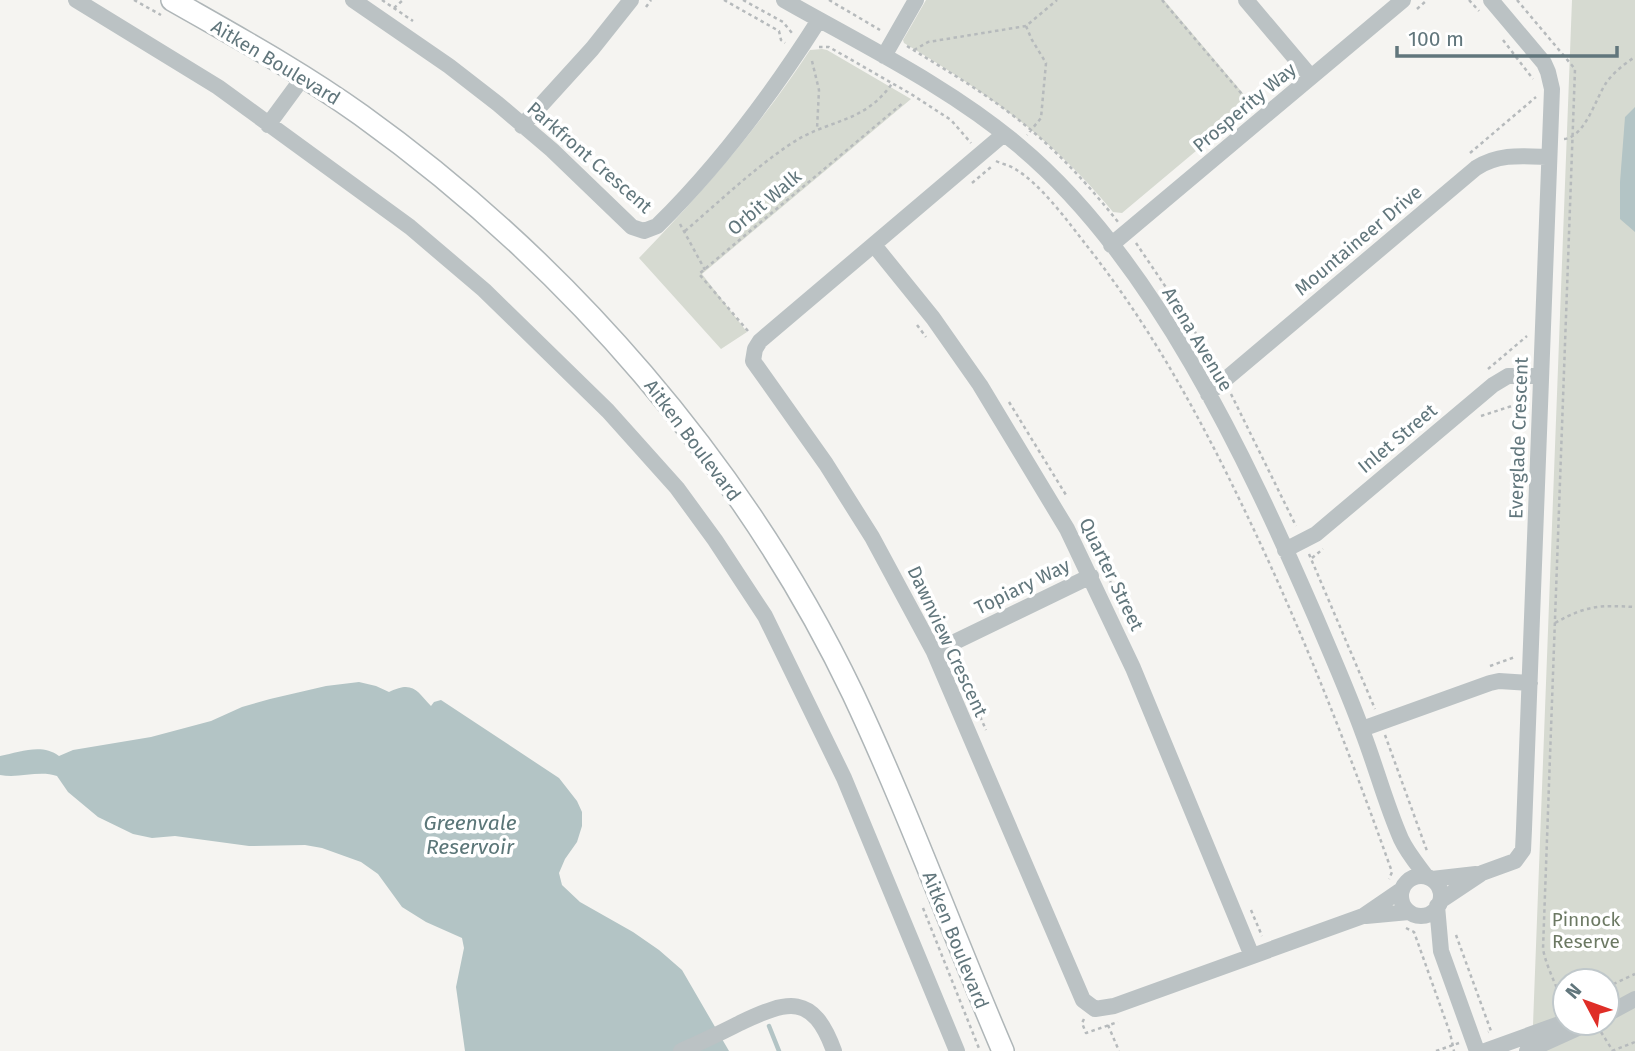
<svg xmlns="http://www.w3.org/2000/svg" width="1635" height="1051" font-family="'Fira Sans',sans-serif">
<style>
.green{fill:#d6dad1;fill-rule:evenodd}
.water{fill:#b3c4c5}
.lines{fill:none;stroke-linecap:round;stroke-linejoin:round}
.stream{stroke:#b3c4c5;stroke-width:4.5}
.major-casing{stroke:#afb6b8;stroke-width:24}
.path{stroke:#b6babc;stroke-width:2.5;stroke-dasharray:3.5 3.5;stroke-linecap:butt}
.minor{stroke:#bbc2c4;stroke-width:16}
.major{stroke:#fff;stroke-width:21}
.labels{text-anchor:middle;stroke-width:7;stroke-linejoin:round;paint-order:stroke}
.street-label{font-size:19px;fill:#61767c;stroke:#fff}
.park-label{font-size:19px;fill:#6c7963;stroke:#fff}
.water-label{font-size:21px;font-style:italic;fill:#5b7678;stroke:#fff}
</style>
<rect width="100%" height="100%" fill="#f5f4f1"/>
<path class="green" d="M926,0H1164L1252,104L1122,213L1113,212C1050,136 988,94 904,43L903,40Z
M1572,0H1635V1051H1532ZM1565,981H1607V1023H1565Z
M822,49L827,50L911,99L702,274L747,332L721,349L639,258C702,193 760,126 810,50Z"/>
<path class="water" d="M1635,107V232L1620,219V182L1625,117Z
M359,682L376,686L389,692C413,680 417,691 431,706L434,702L441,700L559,778L577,801L582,812V826L577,842L565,859L559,873L562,885L580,902L633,932L659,950L682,970L729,1051H465L456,987L464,948L462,938L426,922L402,907L378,874L361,862L322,848L305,845L249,846L175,836L152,838L133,834L98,817L68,792L57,776C38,770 19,779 0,775V756C20,752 42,743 59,756L73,750L151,737L211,721L242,707L270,699L326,686Z"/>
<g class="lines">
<path class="stream" d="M769,1026L779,1051"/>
<defs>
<path id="major" d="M172,0C237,37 301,72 361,115C566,262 744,466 853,694C908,811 952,932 1003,1051"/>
</defs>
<use href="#major" class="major-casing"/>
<path class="path" d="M134,0L161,15
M382,0L413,21
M724,0L779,31L781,40L785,43
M743,0L783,22L792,33
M829,0L880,30
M1162,0L1252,106
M1469,0L1479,11
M1517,0L1575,69L1543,949C1547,970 1558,986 1563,1007
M646,7L651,0
M394,8L403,0
M1417,9L1427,0
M1026,26L1032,40L1046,63L1041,118L1027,135
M1503,40L1533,79
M907,46C939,66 972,85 1003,108C1047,140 1084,179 1118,222
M819,47H829L911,94L951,120L971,143
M914,50L928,42L1026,26L1057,0
M812,61L819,90L817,129
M1564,139C1585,137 1595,100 1606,83C1613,73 1624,64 1635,57
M1470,153L1536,97
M996,161C1002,164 1009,165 1015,169C1041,184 1069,223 1087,246C1151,327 1200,417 1244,509C1301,627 1348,748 1392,872L1389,879
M594,168L636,207H652
M972,183L991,167
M680,224L705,270
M685,231C719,202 752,170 789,145C828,118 864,125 893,82
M1136,243L1186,317L1216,367
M917,325L926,337
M748,331L699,274L904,102
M1488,369L1527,336
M1231,394L1296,526
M1009,402L1066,495
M1481,416L1524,402
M1309,554L1375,709
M1312,558L1323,549
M908,569L938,625
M1107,575L1132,626
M1555,623C1587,605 1600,605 1635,607
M955,659L986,730
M1490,666L1515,657
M1385,735L1427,851
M923,908L980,1051
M1251,910L1262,936
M1406,928L1414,932L1450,1033L1454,1051
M1456,935L1491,1031L1488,1032
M1607,987L1635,974
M1084,1019L1082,1023L1086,1033L1118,1022
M1108,1025L1119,1051
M1601,1032L1613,1051
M1436,1051L1459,1043
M1612,1051L1635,1042"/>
<path class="minor" d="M76,0L218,87L410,227L484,290L608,411L677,488L715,540L765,616L844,778L957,1051
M353,0L449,66L498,104L552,150L632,227L644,231L657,226C720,164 772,94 819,20
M784,0C863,45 948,86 1018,145C1153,257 1247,459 1316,618C1332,656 1349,694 1363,733C1376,767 1386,805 1401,839C1407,852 1417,864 1426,876
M1246,0L1311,77
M884,56L916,0
M268,125L304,76
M522,126L592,49L631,0
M1004,134L760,341L755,349L753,361L826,464L872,537L934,652L1083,1000L1095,1009L1114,1006L1363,916L1401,890
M874,245L933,318L980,385L1067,529L1133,668L1252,956
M1111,245L1403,0
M1208,394L1476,168C1499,153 1523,156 1549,157
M1285,550L1316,534L1493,385L1508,376H1541
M934,652L1091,576
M1362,729L1490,683L1499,681L1530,683
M1401 896a20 20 0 1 1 40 0a20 20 0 1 1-40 0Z
M1432,879L1476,874
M1440,901L1482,873L1515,861L1523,850L1524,829L1552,89L1548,72L1544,63L1491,0
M1437,906L1441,951L1477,1051
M1366,916L1409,912
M1607,1014L1635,999
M681,1051C701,1042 721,1033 740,1023C788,1000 813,993 834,1051
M1485,1051L1565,1022
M1527,1051L1589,1023"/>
<use href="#major" class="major"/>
</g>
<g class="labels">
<g class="street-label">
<text transform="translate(276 62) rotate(31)" y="7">Aitken Boulevard</text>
<text transform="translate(1244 107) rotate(-40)" y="7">Prosperity Way</text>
<text transform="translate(590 157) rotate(41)" y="7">Parkfront Crescent</text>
<text transform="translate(764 202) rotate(-40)" y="7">Orbit Walk</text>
<text transform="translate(1358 240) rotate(-40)" y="7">Mountaineer Drive</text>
<text transform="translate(1198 339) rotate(59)" y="7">Arena Avenue</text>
<text transform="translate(1397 438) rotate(-40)" y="7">Inlet Street</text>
<text transform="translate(1518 438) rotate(-88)" y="7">Everglade Crescent</text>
<text transform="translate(693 440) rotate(53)" y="7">Aitken Boulevard</text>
<text transform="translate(1112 574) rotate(64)" y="7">Quarter Street</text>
<text transform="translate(1022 586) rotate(-26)" y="7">Topiary Way</text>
<text transform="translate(948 641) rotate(65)" y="7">Dawnview Crescent</text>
<text transform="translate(956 940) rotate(68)" y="7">Aitken Boulevard</text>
</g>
<g class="park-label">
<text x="1586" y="926">Pinnock<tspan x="1586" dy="22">Reserve</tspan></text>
</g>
<g class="water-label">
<text x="470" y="830">Greenvale<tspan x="470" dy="24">Reservoir</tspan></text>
</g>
</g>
<g transform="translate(1586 1002) rotate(311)"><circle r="33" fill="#ffffff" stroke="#c0c8cb" stroke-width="2"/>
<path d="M0-5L12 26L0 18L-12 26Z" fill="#df2e27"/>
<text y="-10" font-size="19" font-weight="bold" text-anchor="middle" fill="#61767c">N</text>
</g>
<path d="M1397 46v10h220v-10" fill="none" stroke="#61767c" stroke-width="3.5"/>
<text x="1408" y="46" font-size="21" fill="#61767c" stroke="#ffffff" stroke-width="5" paint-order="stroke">100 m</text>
</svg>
